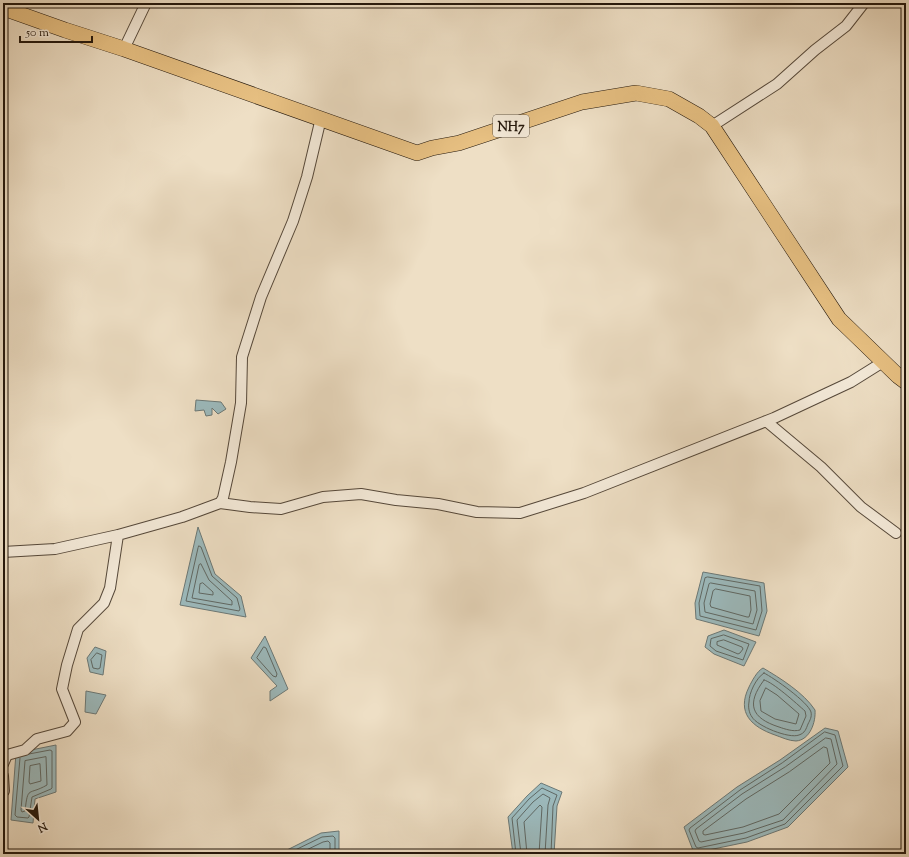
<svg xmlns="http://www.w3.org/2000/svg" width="909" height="857" font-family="'Sorts Mill Goudy',serif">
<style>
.water{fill:#9cbabd;stroke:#6b7876}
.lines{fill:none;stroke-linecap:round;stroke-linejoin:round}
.shore{stroke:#5f6864;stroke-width:1}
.minor-casing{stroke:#55483a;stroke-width:12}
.highway-casing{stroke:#22160b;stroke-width:16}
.minor{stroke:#f4ead9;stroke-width:10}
.highway{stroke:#e7c082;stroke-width:15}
.labels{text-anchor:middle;stroke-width:3;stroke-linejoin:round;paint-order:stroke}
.shield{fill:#f4ead9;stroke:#615649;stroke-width:1}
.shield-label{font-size:13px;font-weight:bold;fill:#22160b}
</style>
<rect width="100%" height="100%" fill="#eedfc5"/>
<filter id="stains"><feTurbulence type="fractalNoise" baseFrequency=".005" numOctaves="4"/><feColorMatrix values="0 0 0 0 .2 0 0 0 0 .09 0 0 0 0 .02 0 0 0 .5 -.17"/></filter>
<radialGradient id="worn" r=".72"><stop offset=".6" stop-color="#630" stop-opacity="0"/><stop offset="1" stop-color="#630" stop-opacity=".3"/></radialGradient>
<path class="water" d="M196,400L221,402L226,409L218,414L212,408V415L206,416L204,410L195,411Z
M198,527L215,574L241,596L246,617L180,605Z
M703,572L764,583L767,611L759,636L696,619L695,603Z
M724,630L756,642L744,666L714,654L705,647L708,636Z
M265,636L288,689L270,701V691L277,686L251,658Z
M95,647L106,651L103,675L90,672L87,658Z
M763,668C780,678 804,693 815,710C816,722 810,740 796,741C789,741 781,737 775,735C752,727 736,713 749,687C752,681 757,671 763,668Z
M86,691L106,695L96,714L85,712Z
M825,728L838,731L848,767L788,827L747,842L694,853L684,827L737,787L780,760Z
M56,745V792L35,799L33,823L11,820L16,753Z
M541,783L562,792L557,806L554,854H513L508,817L527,796Z
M339,831V854H279L321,833Z"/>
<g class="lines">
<path class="shore" d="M199,546L201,547L212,576L237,598L240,609L239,611L186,601L198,548Z
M201,564L209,580L232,601V605L192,598L199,565Z
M708,577L760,586L762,611L756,630L700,616L699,603L705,578Z
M203,583L213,592V595L199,593L200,584Z
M711,583L755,591L757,610L753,624L705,612L704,603L709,584Z
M716,589L750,596L751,610L749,617H747L711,607L710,604L713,591Z
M724,635L749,644L743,660L716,651L710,646L711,639Z
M724,640L742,647L743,649L740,653L738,654L717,645V642Z
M264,647L266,648L277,674L276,677L273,676L257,658Z
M97,653L102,655L100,668L98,669L93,668L91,660Z
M764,673C774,678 808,702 811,712C812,717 810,720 808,724C806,729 805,733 799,735C789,739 757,726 752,717C749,713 748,707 749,702C749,693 756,678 764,673Z
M764,680C773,682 797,704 805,711L806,716L800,730C793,732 785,729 779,727C751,718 746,704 764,680Z
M766,688L777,695L799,714L796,724L775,719L761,711L760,701Z
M825,732L835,735L843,766L785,824L746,838L698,848L696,847L689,830L690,828L740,790L782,763Z
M826,738L831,739L837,764L783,820L744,833L701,842L699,841L695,831L696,829L742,794L785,767Z
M824,747L827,748L830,763L779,814L743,827L705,835L703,834V831L746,799L789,772Z
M46,757L47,785C28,796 28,785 25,811L22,812L21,810L25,761Z
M20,758L15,815L17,817L28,818L29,817L32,797L51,789L52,788V751L50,750L29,754
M40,764L41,781L30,784L29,782L30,766Z
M287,854L322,837L333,836L335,838V854
M298,854L323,842L328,841L330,843V854
M516,854L512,818L529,799L542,788L557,795L553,806L551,854
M521,854L517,820L533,802L543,794L550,798L548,805L545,854
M527,854L524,822L540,805L542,807L539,854"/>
<defs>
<path id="minor" d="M124,49L146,3
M712,126L777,84L815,50L846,26L864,3
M766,421L821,467L861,507L896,533
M220,503L223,498L231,462L241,403L242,357L261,297L293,221L307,177L321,118
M3,552L55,549L118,535L182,517L220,503L250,507L281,509L323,497L361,494L396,500L438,504L477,512L520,513L584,493L774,418L851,382L883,362
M3,764L7,755L25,750L37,739L67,731L75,722L62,689L67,665L78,629L104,603L110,588L118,535
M3,776L4,791"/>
<path id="highway" d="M3,8L65,30L124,49L417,153L432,148L459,143L582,102L636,93L669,99L699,116L712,126L839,319L898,376L906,382"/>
</defs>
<use href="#minor" class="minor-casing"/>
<use href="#highway" class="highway-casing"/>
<use href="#minor" class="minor"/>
<use href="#highway" class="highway"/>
</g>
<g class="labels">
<rect class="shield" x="493" y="115" width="36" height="22" rx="3"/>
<g class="shield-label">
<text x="511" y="131">NH7</text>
</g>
</g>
<rect width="909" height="857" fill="none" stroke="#eedfc5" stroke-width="16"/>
<rect x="4" y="4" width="901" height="849" fill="none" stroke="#22160b" stroke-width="2"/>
<rect x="8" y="8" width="893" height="841" fill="none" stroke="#22160b"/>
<g transform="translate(38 819) rotate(153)" stroke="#f4ead9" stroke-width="3" paint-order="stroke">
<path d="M0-3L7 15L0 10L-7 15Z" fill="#22160b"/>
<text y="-6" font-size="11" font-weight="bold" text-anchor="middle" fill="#22160b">N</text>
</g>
<path d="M20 36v6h72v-6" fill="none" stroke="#22160b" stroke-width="2"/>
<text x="26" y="36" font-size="12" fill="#22160b" stroke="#f4ead9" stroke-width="3" paint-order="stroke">50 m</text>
<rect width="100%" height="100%" filter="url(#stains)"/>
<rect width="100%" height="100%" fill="url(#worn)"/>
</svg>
